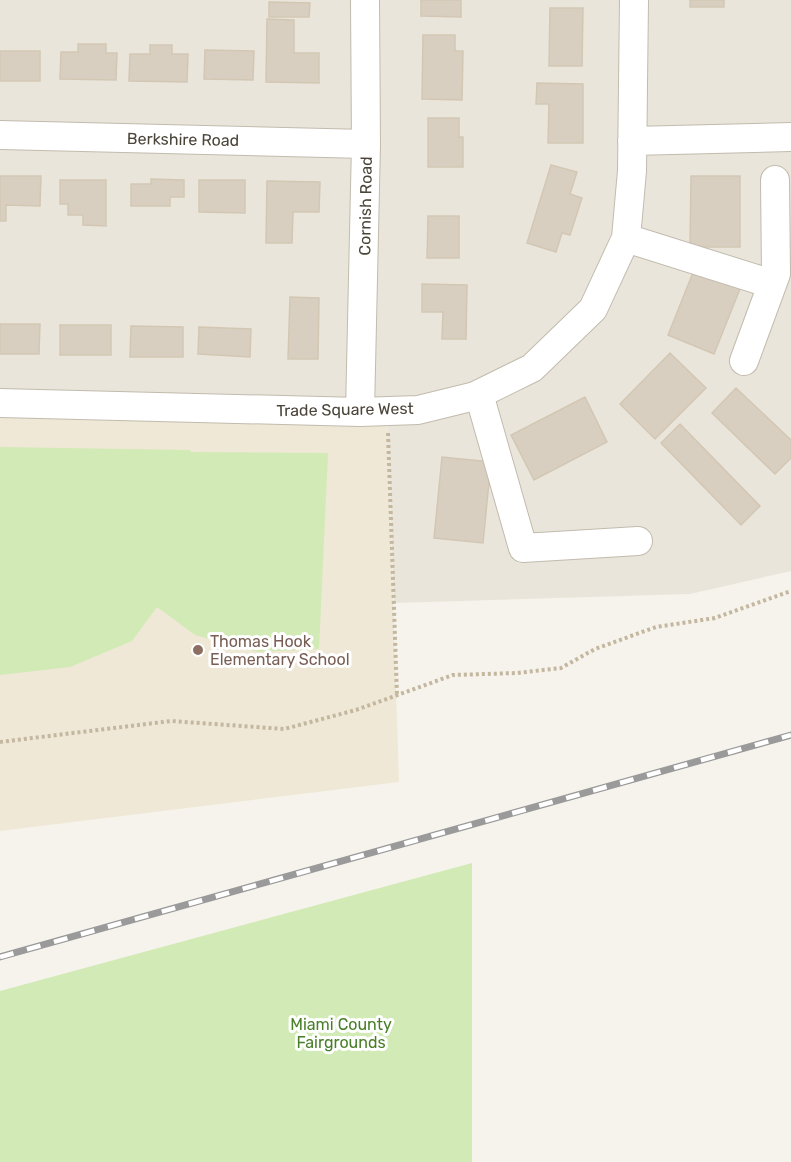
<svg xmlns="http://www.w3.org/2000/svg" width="791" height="1162" font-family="Rubik,sans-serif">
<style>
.residential{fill:#eae5da}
.education{fill:#efe8d6}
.green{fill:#d2eab5}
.building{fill:#d8cfc1;stroke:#d3c7b4;stroke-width:1.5}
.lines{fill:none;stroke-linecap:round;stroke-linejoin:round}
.minor-casing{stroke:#c2bbae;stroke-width:30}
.path{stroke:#c4b79f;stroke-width:4;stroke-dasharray:3 3;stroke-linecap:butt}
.minor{stroke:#fff;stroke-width:28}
.rail-casing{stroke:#9a9a9a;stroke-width:7}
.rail{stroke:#fff;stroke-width:4.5;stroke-dasharray:14;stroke-linecap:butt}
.education-dot{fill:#8d6e63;stroke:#fff;stroke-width:2}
.labels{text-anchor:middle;stroke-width:6;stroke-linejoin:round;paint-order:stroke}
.street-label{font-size:16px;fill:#4b4439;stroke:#fff}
.education-label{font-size:16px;fill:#785e54;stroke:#fff;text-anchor:start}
.park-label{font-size:16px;fill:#4a7f2a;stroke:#fff}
</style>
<rect width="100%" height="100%" fill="#f6f3ec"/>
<path class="residential" d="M0,0H791V571L690,594L394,603L387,411L0,403Z"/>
<path class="education" d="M0,403L387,411L399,782L0,831Z"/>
<path class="green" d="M0,447L190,450L191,452L328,453L319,649L259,652L195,635L157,607L132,641L70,667L0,675Z
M472,863V1162H0V991Z"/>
<path class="building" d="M421,0H461V17L421,16Z
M690,0H724V7H690Z
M269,2L310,3L309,17H269Z
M550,8H583L582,66H549Z
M267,19L294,20V53H319V83L266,82Z
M423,35H455V51H463L462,100L422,99Z
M78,44H106V53H117L116,80L60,79L61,52H78Z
M150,45H172V54H188L187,82L129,81L130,54H150Z
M205,50L254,51L253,80L204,79Z
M0,51H40V81H0Z
M537,83L583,84V143H548L549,104H536Z
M428,118H459V137H463V167H428Z
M551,165L577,172L570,194L582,198L570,235L562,233L556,252L527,243Z
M0,176H41L40,206L6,205V221H0Z
M691,176H740V247H690Z
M151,179L184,180V197H170V206H131V184H151Z
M60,180H106V226L83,225V215H68V204H60Z
M199,180H245V213L199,212Z
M267,181L320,182L319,212H293L292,243H266Z
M428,216H459V258H427Z
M694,270L740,289L714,354L668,335Z
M422,284L467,285L466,339H442L443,312H422Z
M290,297L319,298L318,359H288Z
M0,324H40L39,354H0Z
M60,325H111V355H60Z
M131,326L183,327V357H130Z
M199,327L251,329L250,357L198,354Z
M670,353L706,388L655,439L620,404Z
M736,388L791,440V458L775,474L712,413Z
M585,397L607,442L534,480L511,435Z
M680,424L760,506L741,525L661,443Z
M442,457L491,462L483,543L434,538Z"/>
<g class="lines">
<defs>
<path id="minor" d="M0,135L366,144
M632,141L791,137
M626,238L772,284
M744,361L776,274L775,180
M479,394L523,548L638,541
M0,403L360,412L418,410L475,396L532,368L593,309L626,238L632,171L634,0
M360,412L366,144L365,0"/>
</defs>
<use href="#minor" class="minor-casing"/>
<path class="path" d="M388,433L397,696
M0,742L171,721L284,729L356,710L453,675L517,673L561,668L595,649L656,627L715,618L791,591"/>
<use href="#minor" class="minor"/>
<defs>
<path id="rail" d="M0,957L791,735"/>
</defs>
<use href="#rail" class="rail-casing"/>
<use href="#rail" class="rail"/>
</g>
<circle class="education-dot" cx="198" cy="650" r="6"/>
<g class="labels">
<g class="street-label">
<text transform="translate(183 139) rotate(1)" y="6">Berkshire Road</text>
<text transform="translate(365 206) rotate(-89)" y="6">Cornish Road</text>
<text transform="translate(345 409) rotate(-1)" y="6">Trade Square West</text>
</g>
<g class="education-label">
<text x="210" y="647">Thomas Hook<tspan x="210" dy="18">Elementary School</tspan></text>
</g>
<g class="park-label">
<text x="341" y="1030">Miami County<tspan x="341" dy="18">Fairgrounds</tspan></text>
</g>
</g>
</svg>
